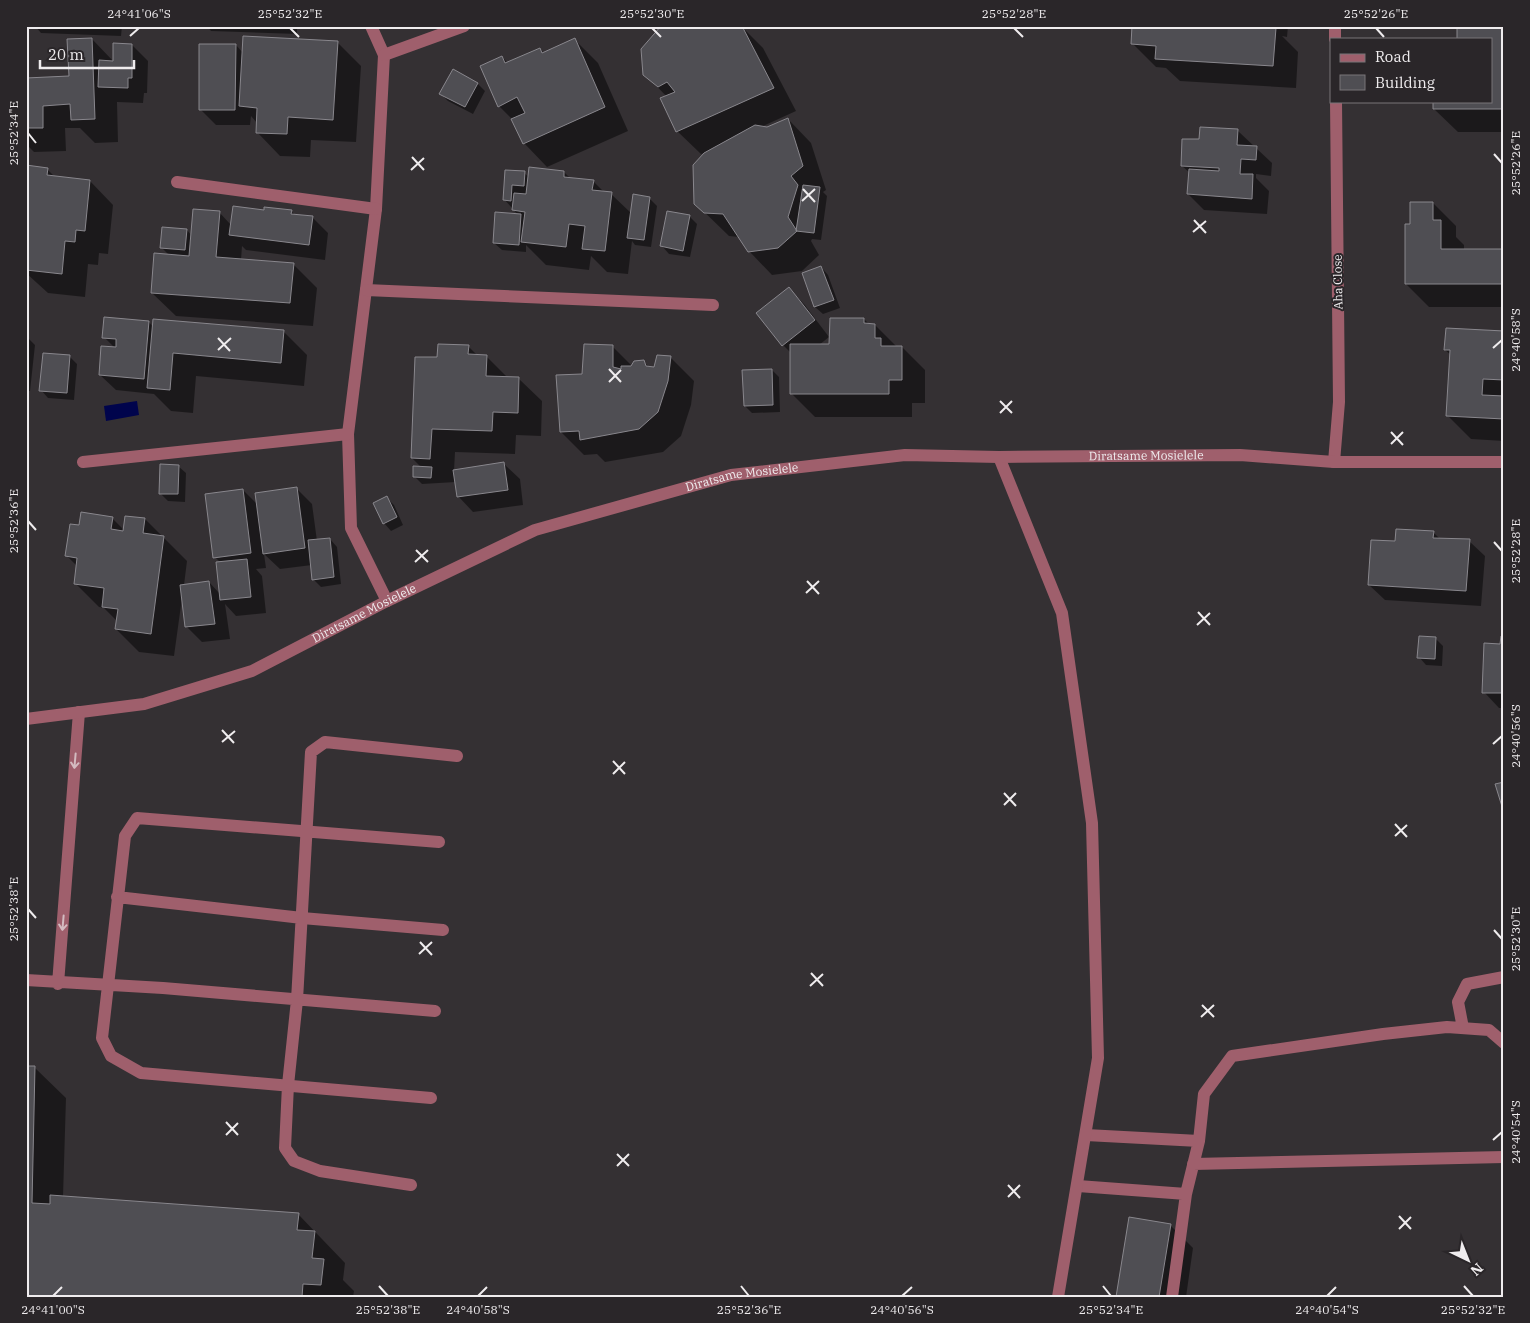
<svg xmlns="http://www.w3.org/2000/svg" width="1530" height="1323" font-family="'IBM Plex Serif',serif">
<style>
.water{fill:#00044c}
.shadow{fill:#0007}
.building{fill:#4f4e53;stroke:#89878d}
.lines{fill:none;stroke-linecap:round;stroke-linejoin:round}
.lane{stroke:#9f5f6c;stroke-width:12}
.street{stroke:#9f5f6c;stroke-width:12}
.oneway{stroke:#d3bbc0}
.ticks{fill:none;stroke:#efecee;stroke-width:2}
.labels{text-anchor:middle;stroke-width:4;stroke-linejoin:round;paint-order:stroke}
.street-label{font-size:12px;fill:#efecee;stroke:#2a2629}
.neatline{fill:none;stroke:#efecee;stroke-width:2}
.ticks-label{font-size:12px;text-anchor:middle;fill:#efecee}
</style>
<rect width="100%" height="100%" fill="#343033"/>
<path class="water" d="M137,401L139,415L106,421L104,406Z"/>
<path class="shadow" d="M35,26H122L121,36L41,33Z
M207,26H297V34L211,31Z
M741,26L763,48L796,111L761,127L767,128L788,119L811,143L826,190L823,192L827,196L821,240L812,239L811,241L819,255L802,271L772,275L749,251L739,237L729,236L695,203L707,152L701,154L677,131L667,97L645,74Z
M1134,26H1288L1287,37L1282,36L1298,52L1296,88L1180,81L1166,68L1156,67L1132,43Z
M1455,26H1504V132H1458L1434,109L1491,101V39L1459,30Z
M92,39L114,62L132,45L148,61L147,93H144L143,103L117,102L118,142L95,143L80,128H65L66,151L34,152L26,144V79L70,77Z
M575,40L598,63L628,131L547,167L524,143L514,121L499,106L502,57L508,63L540,49L544,53Z
M337,42L361,66L356,142L311,140L310,157L280,156L257,132V123L251,116L250,125H216L200,109L236,45L243,53Z
M478,84L485,91L473,114L448,101L441,94Z
M1238,131L1272,163L1271,176L1256,174V178L1269,191L1267,214L1204,210L1188,194L1190,173L1182,166L1200,141Z
M26,167L47,169L56,178L90,181L113,205L108,254L99,253L98,265L88,264L85,297L48,293L26,273Z
M506,172L524,173L529,177L564,172L570,178L593,181L605,193L611,194L631,213L649,198L657,206L651,247L635,245L632,241L628,274L607,272L591,256L589,270L546,265L526,245V252L502,250L494,243L518,215L504,199Z
M1433,203L1456,226V237L1464,245V250H1504V307H1429L1406,284Z
M291,211L295,215L313,218L328,233L325,260L246,250L242,246L241,260L293,264L317,288L313,326L176,316L152,293L169,255L161,247L187,230L192,236L219,212L231,225L265,212Z
M689,216L697,224L690,257L669,254L662,246Z
M821,267L828,275L840,308L823,314L815,307L804,274Z
M789,289L804,304L829,337L819,345H831L864,319L870,325H875L897,347H902L925,370V403H912V417H815L791,393V353L783,345Z
M149,322L153,327L283,331L307,355L304,386L196,376L193,413L171,411L154,394L116,390L100,375L115,348L104,337Z
M1504,332V441L1471,439L1447,415L1451,355L1445,350Z
M26,336L35,345L30,391H26Z
M468,346L478,356H486L508,378H518L542,401L541,436L516,435L515,454L455,452L454,471L504,464L520,479L523,505L473,512L458,496L456,482L422,484L414,476L422,468L412,458L438,358Z
M612,346L632,366L644,362L650,368L655,369L670,357L694,381L691,405L681,436L663,452L605,462L597,454L584,455L561,432L583,375Z
M70,357L77,364L74,400L48,398L41,390Z
M772,370L779,377L780,412L752,413L745,406Z
M26,398L28,400L26,423Z
M178,466L186,473L185,502L168,501L161,494Z
M296,488L312,504L317,541L330,539L337,547L341,584L321,587L313,579L312,565L280,569L264,554L266,568L256,569L262,576L266,613L236,616L225,604L230,639L202,642L187,627L182,598L174,656L139,652L116,629L117,621L104,608L99,607L75,583L77,566L67,556L80,527L112,518L124,530L145,519L187,561L184,585L209,582L220,594L221,563L215,557L243,490L258,505Z
M387,498L394,505L403,525L391,531L384,523Z
M1433,532L1440,539L1469,541L1485,556L1481,606L1385,600L1369,585L1397,542Z
M1504,638V708H1499L1484,692Z
M1436,639L1443,646L1442,666L1426,665L1419,657Z
M35,1068L66,1098L63,1197L298,1214L345,1263L343,1280L354,1291L353,1297H26Z
M1170,1225L1193,1248L1186,1297H1117Z"/>
<path class="building" d="M661,26H742L774,88L676,132L660,98L675,92L667,82L658,87L643,75L641,49Z
M1132,26L1276,28L1273,66L1155,59L1156,46L1131,44Z
M1457,28H1504V109H1433V101H1491V39H1457Z
M243,36L338,41L333,120L288,117L287,134L256,133L257,108L239,106Z
M92,38L95,119L71,120L70,104L43,106V128H26V78L69,76L67,39Z
M575,38L605,107L523,144L511,119L525,113L517,97L498,107L480,66L502,56L505,63L540,48L542,53Z
M113,43L132,44V78H128V88L98,87L99,60L113,61Z
M199,44H236L235,110H199Z
M453,69L478,83L465,107L439,94Z
M788,118L803,166L791,176L798,185L788,217L797,231L778,248L748,252L723,214L704,213L694,204L693,165L704,153L755,125L767,127Z
M1200,127L1238,129L1237,145L1257,146L1256,160L1241,159L1240,174H1253L1252,199L1187,194L1189,169L1219,171V168L1181,166L1182,139H1199Z
M26,165L48,168L47,175L90,180L85,231L76,230L75,242L65,241L62,274L26,270Z
M529,167L564,171V177L594,180L592,190L612,192L605,251L582,249L585,226L569,224L566,247L521,242L525,212L512,210L514,193L526,194Z
M505,170L525,171L524,186L512,185L511,201L503,200Z
M803,185L820,187L814,233L796,231Z
M633,194L650,197L644,240L627,238Z
M1410,202H1433V220H1441V249H1504V284H1405V224H1410Z
M233,206L264,210V207L292,210L291,214L313,216L309,245L229,235Z
M193,209L220,211L216,257L294,263L290,303L151,293L154,253L189,256Z
M667,211L690,215L683,251L660,246Z
M495,212L521,214L519,245L493,243Z
M162,227L187,229L185,250L160,248Z
M821,266L834,300L814,307L802,273Z
M789,287L815,320L782,346L756,313Z
M104,317L149,321L144,379L99,375L101,346L116,347V339L102,338Z
M830,318H864V323L875,324V338H881V346H902V380H889V394H790V344H829Z
M153,319L284,330L281,363L173,353L170,390L147,388Z
M1446,328L1504,331V380L1483,379L1482,395L1504,396V419L1446,416L1450,350H1444Z
M438,344L469,345L468,354L487,355L486,376L519,377L518,413L493,412L492,431L432,429L430,459L411,458L415,357H437Z
M584,344L613,345V367L621,369V366H631L634,361L644,360L646,366L654,367L657,355L671,356L668,381L658,412L639,429L580,440L579,431L560,432L556,375L582,374Z
M43,353L70,355L67,393L39,391Z
M772,369L773,405L744,406L742,370Z
M504,462L508,490L457,497L453,470Z
M160,464L179,465L178,494H159Z
M413,466L432,467L431,478L413,477Z
M297,487L305,548L263,554L255,493Z
M243,489L251,553L213,558L205,494Z
M387,496L397,517L383,524L373,503Z
M81,512L113,517L111,529L123,531L125,516L145,518L143,533L164,536L151,634L115,629L118,609L102,607L104,588L74,584L77,558L65,556L70,524L79,525Z
M1396,529L1434,531L1433,538L1470,539L1466,591L1368,585L1371,540L1395,541Z
M330,538L334,577L312,580L308,540Z
M247,559L251,597L220,600L216,562Z
M209,581L215,624L185,627L180,585Z
M1419,636L1436,637L1435,659L1417,658Z
M1501,636L1504,637V693H1482L1484,643L1500,644Z
M1504,782V813L1495,784Z
M26,1066H35L32,1203L50,1204V1195L299,1213L297,1230L315,1231L312,1258L324,1259L321,1285L303,1284L302,1297H26Z
M1129,1217L1171,1224L1159,1297H1116Z"/>
<g class="lines">
<path class="lane" d="M117,897L302,918L443,930
M26,980L163,988L435,1011
M58,984L79,712
M1463,1028L1458,1002L1467,984L1504,977
M431,1098L141,1073L111,1056L102,1038L125,836L137,818L439,842
M1086,1135L1199,1141
M1193,1164L1504,1157
M411,1185L320,1171L294,1161L285,1148L288,1085L297,1000L311,752L325,742L457,756
M1078,1186L1186,1194
M1172,1297L1186,1194L1199,1141L1204,1094L1232,1056L1383,1034L1447,1027L1489,1030L1504,1043"/>
<g class="street">
<path d="M371,26L384,55L376,209L348,434L351,528L387,601"/>
<path d="M1335,26V39"/>
<path d="M384,55L464,26"/>
<path d="M177,182L376,209"/>
<path d="M366,290L713,305"/>
<path d="M999,457L1062,613L1092,823L1098,1058L1058,1297"/>
<path d="M83,462L348,434"/>
<path d="M1334,462L1339,402L1336,101"/>
<path id="s1" d="M26,719L144,704L252,671L387,601L535,530L731,475L905,455L999,457L1240,455L1334,462H1504"/>
</g>
</g>
<defs><path id="oneway-shaft" d="M-6 0H5M1.5-3L5.5 0L1.5 3" fill="none" stroke-width="1.6" stroke-linecap="round" stroke-linejoin="round" transform="scale(1.25)"/></defs>
<g class="oneway">
<use href="#oneway-shaft" transform="translate(75 761) rotate(95)"/>
<use href="#oneway-shaft" transform="translate(63 923) rotate(95)"/>
</g>
<path class="ticks" d="M290,28L299,37M652,28L661,37M1014,28L1023,37M1376,28L1384,37M130,36L139,28M28,133L36,143M1494,154L1502,163M412,157L424,170M411,170L424,158M803,189L815,202M802,201L815,189M1194,220L1206,233M1193,232L1206,221M218,338L230,351M1493,348L1502,340M218,350L231,338M609,369L621,382M609,382L621,370M1000,401L1012,413M1000,413L1012,401M1391,432L1403,445M1391,444L1403,432M28,521L36,530M1494,542L1502,551M416,550L428,562M415,562L428,550M807,581L819,594M806,593L819,581M1198,612L1210,625M1197,625L1210,613M222,730L234,743M222,742L235,731M1493,744L1502,736M613,761L625,774M613,774L625,762M1004,793L1016,806M1004,805L1016,793M1395,824L1407,837M1395,836L1407,825M28,909L36,918M1494,930L1502,939M420,942L432,955M419,954L432,942M811,973L823,986M810,986L823,974M1202,1005L1214,1017M1201,1017L1214,1005M226,1122L238,1135M226,1135L238,1123M1493,1140L1502,1132M617,1154L629,1166M617,1166L629,1154M1008,1185L1020,1198M1008,1197L1020,1185M1399,1216L1411,1229M1399,1229L1411,1217M379,1286L388,1296M741,1286L749,1296M1103,1286L1111,1296M1464,1286L1473,1296M53,1296L62,1287M478,1296L487,1287M902,1296L912,1287M1327,1296L1336,1287"/>
<g class="labels">
<g class="street-label">
<text transform="translate(1338 282) rotate(-91)" y="4">Aha Close</text>
<text dy="4" stroke="none"><textPath href="#s1" startOffset="1168">Diratsame Mosielele</textPath></text>
<text dy="4" stroke="none"><textPath href="#s1" startOffset="762">Diratsame Mosielele</textPath></text>
<text dy="4" stroke="none"><textPath href="#s1" startOffset="358">Diratsame Mosielele</textPath></text>
</g>
</g>
<rect width="1530" height="1323" fill="none" stroke="#2a2629" stroke-width="55"/>
<rect x="1330" y="38" width="162" height="65" fill="#2a2629" stroke="#797578"/>
<rect x="1340" y="54" width="25" height="8" fill="#9f5f6c" stroke="#797578"/>
<text x="1375" y="62" font-size="15" fill="#efecee">Road</text>
<rect x="1340" y="75" width="25" height="15" fill="#4f4e53" stroke="#797578"/>
<text x="1375" y="88" font-size="15" fill="#efecee">Building</text>
<g transform="translate(1468 1260) rotate(137)" stroke="#2a2629" stroke-width="4" paint-order="stroke">
<path d="M0-4L9 19L0 12L-9 19Z" fill="#efecee"/>
<text y="-8" font-size="14" font-weight="bold" text-anchor="middle" fill="#efecee">N</text>
</g>
<path d="M40 60v8h94v-8" fill="none" stroke="#efecee" stroke-width="2.5"/>
<text x="48" y="60" font-size="15" fill="#efecee" stroke="#2a2629" stroke-width="4" paint-order="stroke">20 m</text>
<rect x="28" y="28" width="1474" height="1268" class="neatline"/>
<g class="ticks-label">
<text x="139" y="18">24°41'06"S</text>
<text x="290" y="18">25°52'32"E</text>
<text x="652" y="18">25°52'30"E</text>
<text x="1014" y="18">25°52'28"E</text>
<text x="1376" y="18">25°52'26"E</text>
<text transform="translate(14 133) rotate(-90)" y="4">25°52'34"E</text>
<text transform="translate(1516 163) rotate(-90)" y="4">25°52'26"E</text>
<text transform="translate(1516 340) rotate(-90)" y="4">24°40'58"S</text>
<text transform="translate(14 521) rotate(-90)" y="4">25°52'36"E</text>
<text transform="translate(1516 551) rotate(-90)" y="4">25°52'28"E</text>
<text transform="translate(1516 736) rotate(-90)" y="4">24°40'56"S</text>
<text transform="translate(14 909) rotate(-90)" y="4">25°52'38"E</text>
<text transform="translate(1516 939) rotate(-90)" y="4">25°52'30"E</text>
<text transform="translate(1516 1132) rotate(-90)" y="4">24°40'54"S</text>
<text x="53" y="1314">24°41'00"S</text>
<text x="388" y="1314">25°52'38"E</text>
<text x="478" y="1314">24°40'58"S</text>
<text x="749" y="1314">25°52'36"E</text>
<text x="902" y="1314">24°40'56"S</text>
<text x="1111" y="1314">25°52'34"E</text>
<text x="1327" y="1314">24°40'54"S</text>
<text x="1473" y="1314">25°52'32"E</text>
</g>
</svg>
